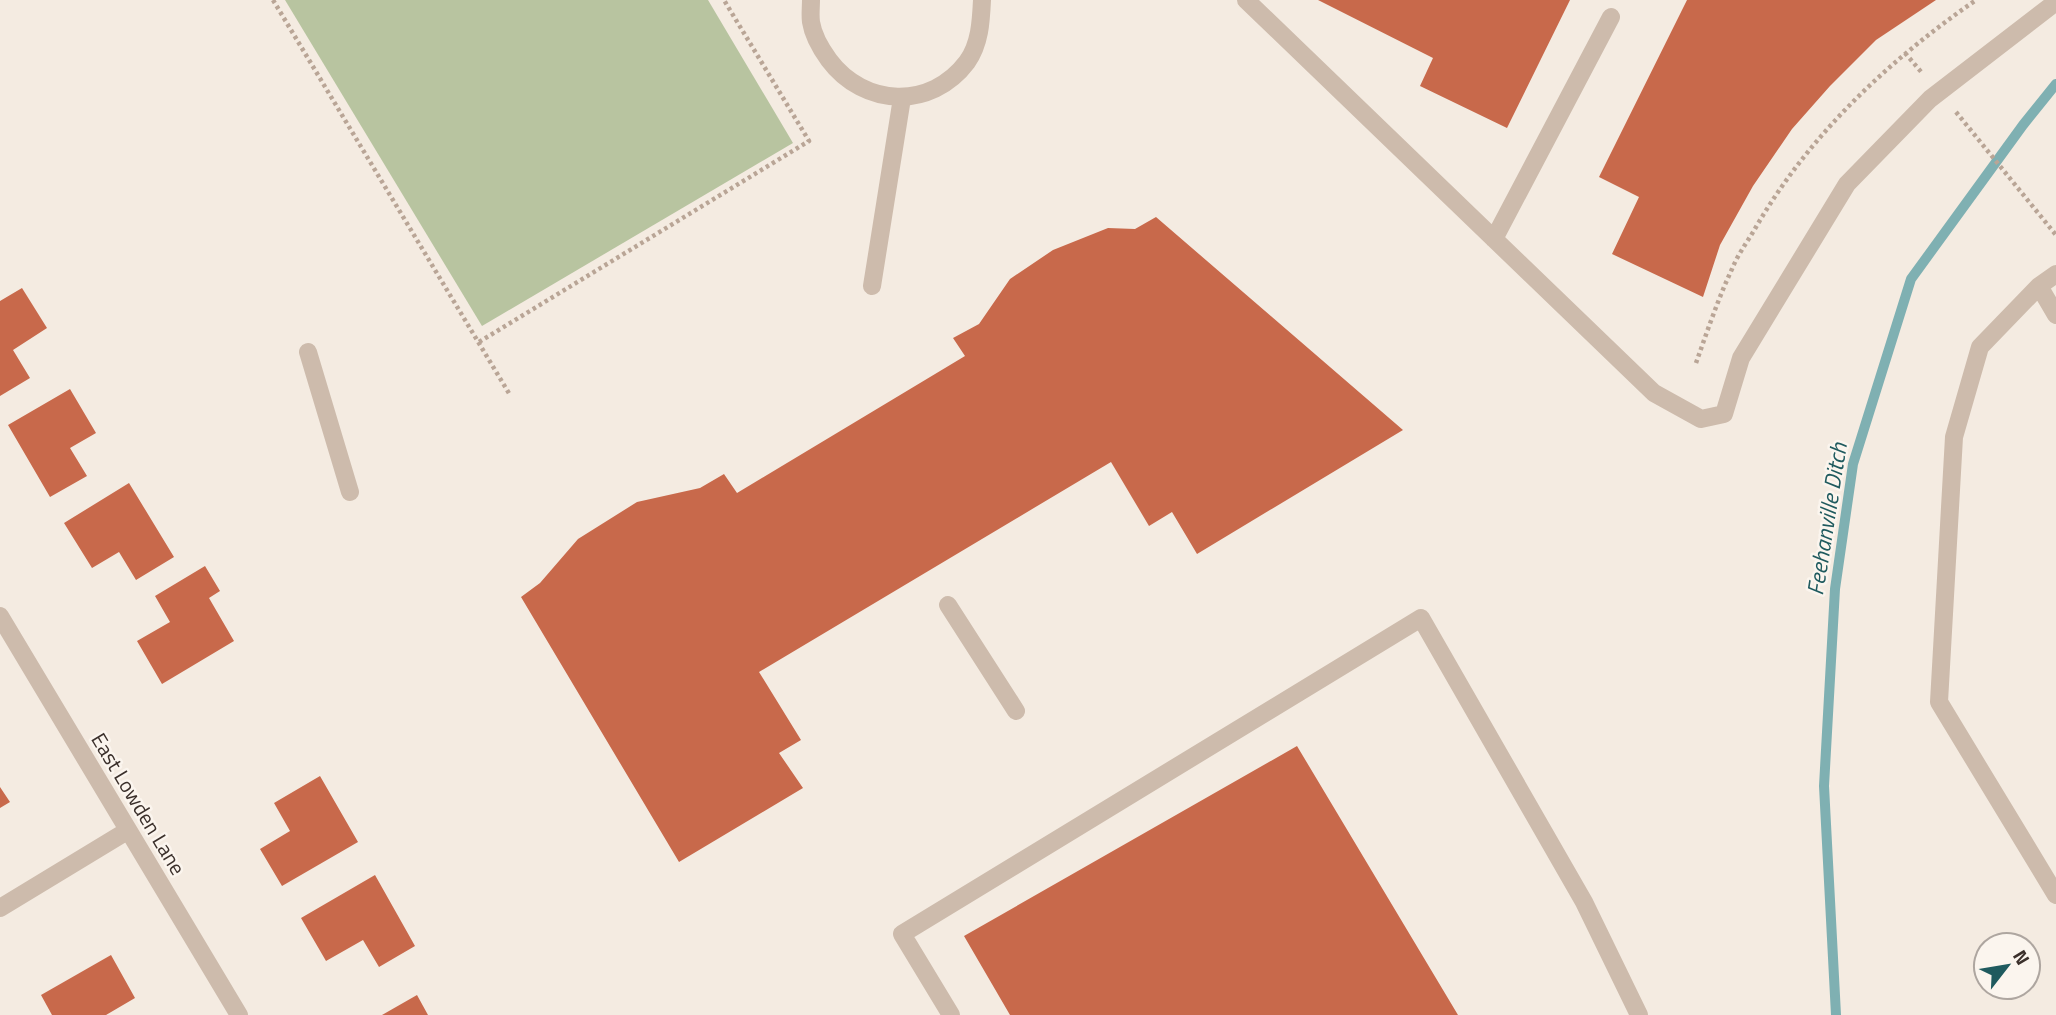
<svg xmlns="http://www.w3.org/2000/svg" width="2056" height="1015" font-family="'Titillium Web',sans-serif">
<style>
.green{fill:#b8c4a0}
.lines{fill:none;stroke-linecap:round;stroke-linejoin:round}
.stream{stroke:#7fb0b2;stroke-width:10}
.building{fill:#c8694b}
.path{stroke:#b9a596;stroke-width:4.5;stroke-dasharray:3.5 3.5;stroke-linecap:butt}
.minor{stroke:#cdbbac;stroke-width:18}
.labels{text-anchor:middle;stroke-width:5;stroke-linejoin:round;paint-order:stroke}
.street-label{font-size:21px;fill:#3b302b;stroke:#fbf5ee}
.water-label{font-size:23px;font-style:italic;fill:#1f5a5e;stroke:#fbf5ee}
</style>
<rect width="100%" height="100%" fill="#f4ebe1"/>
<path class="green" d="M285,0H708L793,143L482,326Z"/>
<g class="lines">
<path class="stream" d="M1836,1015L1824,786L1835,589L1853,464L1911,279L2023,125L2056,84"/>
</g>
<path class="building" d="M1318,0H1570L1507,128L1420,86L1433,58Z
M1687,0H1936L1876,40L1830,86L1792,129L1753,186L1720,245L1703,297L1612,254L1639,197L1599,177Z
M1156,217L1403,430L1197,554L1172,512L1149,526L1111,462L759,672L801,740L779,753L803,788L679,862L521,597L540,583L578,539L637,502L700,488L724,474L737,493L965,356L953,338L979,324L1010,279L1053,250L1108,228L1135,229Z
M22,288L47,328L13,350L30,378L0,396V301Z
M70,389L96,433L70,448L87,476L50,497L8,425Z
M129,483L174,557L136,580L119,552L92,568L64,523Z
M205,566L220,591L209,598L234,641L162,684L137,641L170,622L155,596Z
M1297,746L1458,1015H1010L964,936Z
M320,776L358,842L282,886L260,849L290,831L274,803Z
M0,787L10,802L0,808Z
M375,875L415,946L379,967L363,940L326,961L301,918Z
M111,955L135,998L106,1015H52L41,995Z
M417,995L428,1015H382Z"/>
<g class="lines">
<path class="path" d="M273,0L510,395
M1905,53L1923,74
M1956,112L2056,235
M479,342L809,141L724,0
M1696,363C1707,332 1718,299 1732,269C1738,254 1748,241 1756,227C1810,134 1888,61 1976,0"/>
<path class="minor" d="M811,0C811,7 810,15 811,22C813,35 821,49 829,60C864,107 931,110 967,62C980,44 981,21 982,0
M1246,0L1654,393L1701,419L1724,414L1741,358L1847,184L1930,99L2056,2
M1494,239L1611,17
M2056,274L2039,286L1980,347L1954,437L1939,702L2056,895
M872,286L902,98
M2039,286L2056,315
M308,352L350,492
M948,605L1016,711
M0,616L239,1015
M0,908L127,831
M951,1015L902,934L1421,618L1584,902L1639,1015"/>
</g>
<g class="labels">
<g class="street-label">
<text transform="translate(138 804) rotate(59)" y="7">East Lowden Lane</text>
</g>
<g class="water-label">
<text transform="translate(1827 519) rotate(-81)" y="8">Feehanville Ditch</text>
</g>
</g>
<g transform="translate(2007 966) rotate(59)"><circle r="33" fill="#fbf5ee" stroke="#aea6a0" stroke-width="2"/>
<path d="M0-5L12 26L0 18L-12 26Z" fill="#1f5a5e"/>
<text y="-10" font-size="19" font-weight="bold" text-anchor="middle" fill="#3b302b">N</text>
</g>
</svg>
